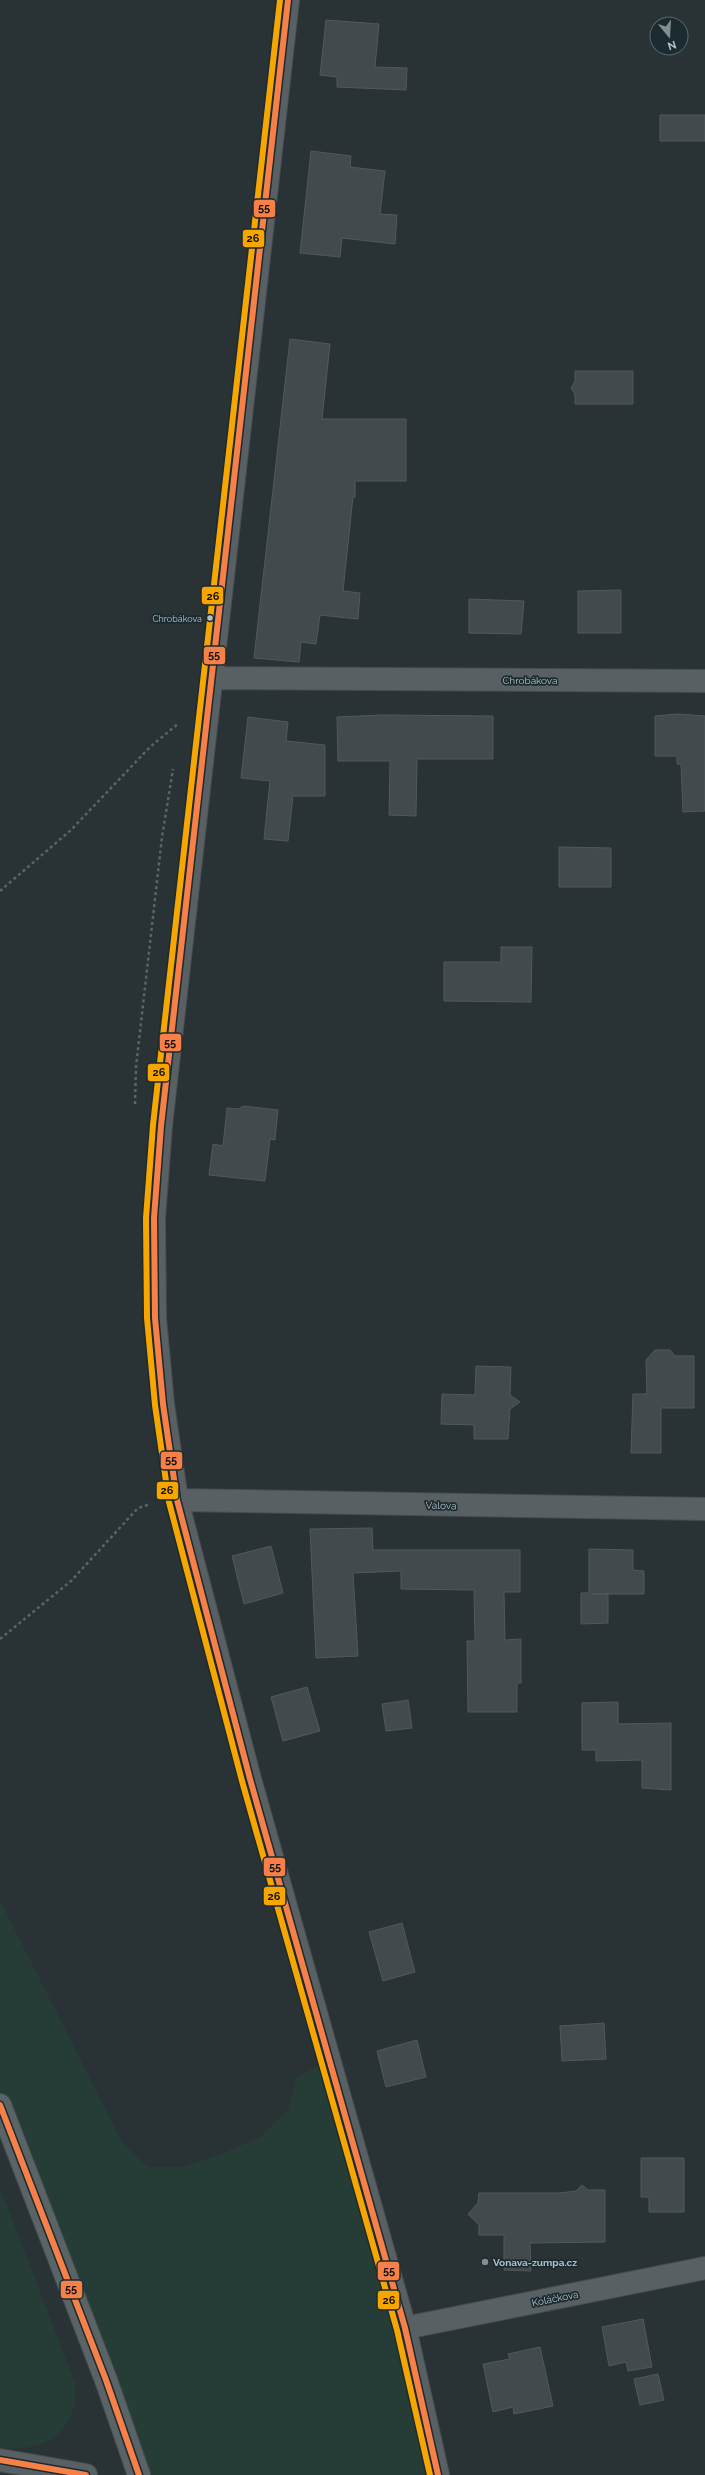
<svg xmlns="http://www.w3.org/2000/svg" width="705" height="2475" font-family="Raleway,sans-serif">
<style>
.green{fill:#263c37}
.building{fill:#424a4d;stroke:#50595d}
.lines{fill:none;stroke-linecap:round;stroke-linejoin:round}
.minor-casing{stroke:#464d50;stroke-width:24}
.primary-casing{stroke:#454e52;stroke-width:24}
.path{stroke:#5b6466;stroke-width:2.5;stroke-dasharray:3 3;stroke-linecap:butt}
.minor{stroke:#586063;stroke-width:22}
.primary{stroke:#5a6365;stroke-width:22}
.bus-1-casing{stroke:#1c2b30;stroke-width:9}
.bus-2-casing{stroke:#1c2b30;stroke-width:9}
.bus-1{stroke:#f78048;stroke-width:6}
.bus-2{stroke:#f7a600;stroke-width:6}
.bus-dot{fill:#b1c1c7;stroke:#1c2b30;stroke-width:1.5}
.poi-dot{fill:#818f94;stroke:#1c2b30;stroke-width:1.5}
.labels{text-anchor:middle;stroke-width:3.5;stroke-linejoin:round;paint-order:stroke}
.bus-label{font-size:9px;fill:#b1c1c7;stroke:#1c2b30;text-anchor:end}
.street-label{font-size:10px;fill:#b1c1c7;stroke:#1c2b30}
.poi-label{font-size:10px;font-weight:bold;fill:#b1c1c7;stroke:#1c2b30;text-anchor:start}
.line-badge{stroke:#1c2b30;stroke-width:1.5}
.pale-badge-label{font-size:11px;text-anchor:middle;font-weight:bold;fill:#111}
</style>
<rect width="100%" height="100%" fill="#293235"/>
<path class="green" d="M0,1900L123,2144L148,2167H182L226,2152L260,2137L288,2110L296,2078L331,2059L438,2475H139L0,2114Z
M0,2187L75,2383C79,2432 46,2453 0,2448Z"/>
<path class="building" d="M326,20L379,24L375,67L407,68L406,90L337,87V77L320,75Z
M660,115H705V141H660Z
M311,151L351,156L350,167L385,171L380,214L397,215L395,244L342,238L340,257L300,253Z
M290,339L330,344L322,419H406V481H355V497H353L343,591L360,593L358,619L320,615L316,644L301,642L299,662L254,658Z
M575,371H633V404H575V394L571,388L575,381Z
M621,590V633H578V591Z
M469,599L524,601L521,634L469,633Z
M678,714L705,716V811L683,812L681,764H677V756H655V716Z
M382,715L493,716V759H417L416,816L389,815L390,761H338L337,717Z
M248,717L288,722L286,741L325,745V796H293L288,841L264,839L270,781L241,778Z
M559,847L611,848V887H559Z
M501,947H532L531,1002L444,1001V962H501Z
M243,1106L278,1110L275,1140L270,1139L265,1181L209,1175L213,1144L223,1146L227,1108L239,1109Z
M655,1350H670L675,1356H694V1408H661V1453H631L633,1394H647L646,1360Z
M476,1366L511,1367L510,1395L520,1402L510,1409L508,1439H474V1425L441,1424L442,1394L475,1395Z
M372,1528L373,1550H520V1592H504L505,1640L521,1639V1683H517V1712H468L467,1641H475L474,1590L401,1589V1571L353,1573L358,1656L316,1658L310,1529Z
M271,1546L283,1593L244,1604L232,1556Z
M589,1549L633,1550V1570L644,1571V1594H592H608V1623L581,1624V1593H589Z
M307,1687L320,1731L283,1741L271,1697Z
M408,1700L412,1728L386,1731L382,1704Z
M618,1702V1724L671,1723V1790L642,1788V1760L596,1761V1750H582V1703Z
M402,1923L415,1972L383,1981L369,1932Z
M604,2023L606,2059L562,2061L560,2026Z
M417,2040L426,2077L386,2087L377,2051Z
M641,2158H684V2212H649V2197H641Z
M582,2185L588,2190H605V2242L530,2243L531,2271L504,2270V2235H479V2225L468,2214L478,2203L479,2193H560L576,2191Z
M643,2319L652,2367L628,2371L626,2362L609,2366L602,2327Z
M540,2347L553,2406L514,2414L513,2407L493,2412L483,2364L510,2359L508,2354Z
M658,2374L664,2400L640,2405L634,2379Z"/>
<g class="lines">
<defs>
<path id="minor" d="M288,0L161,1126L154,1218L155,1318L163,1404L177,1500L250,1779L405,2328L438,2475
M211,678L705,681
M177,1500L705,1509
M405,2328L705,2268
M0,2460L86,2475"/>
<path id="primary" d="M0,2105L106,2380L139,2475"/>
</defs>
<use href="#minor" class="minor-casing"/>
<use href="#primary" class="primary-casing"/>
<path class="path" d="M0,891L71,830L150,747L179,723
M135,1104L136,1067L162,837L173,769
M0,1639L71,1581L138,1508L151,1504"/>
<use href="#minor" class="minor"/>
<use href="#primary" class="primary"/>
<defs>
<path id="bus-1" d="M288,0L161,1126L154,1218L155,1318L163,1404L177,1500L250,1779L405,2328L438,2475
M0,2105L106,2380L139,2475
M0,2460L86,2475"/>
<path id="bus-2" d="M280,0L153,1125L146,1218L147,1318L155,1405L169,1502L242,1781L397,2330L430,2475"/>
</defs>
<use href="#bus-1" class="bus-1-casing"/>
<use href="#bus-2" class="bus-2-casing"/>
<use href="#bus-1" class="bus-1"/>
<use href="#bus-2" class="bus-2"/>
</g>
<circle class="bus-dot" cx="210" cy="618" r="3.5"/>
<circle class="poi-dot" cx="485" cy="2262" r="4"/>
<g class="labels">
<g class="bus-label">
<text x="202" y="622">Chrobákova</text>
</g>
<g class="street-label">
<text x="530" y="684">Chrobákova</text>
<text transform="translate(441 1505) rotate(1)" y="4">Valova</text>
<text transform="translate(555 2298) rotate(-11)" y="4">Koláčkova</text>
</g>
<g class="poi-label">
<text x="493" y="2266">Vonava-zumpa.cz</text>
</g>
</g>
<g class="line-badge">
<rect x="253" y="199" width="23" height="19" rx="4" fill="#f78048"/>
<rect x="242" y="229" width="23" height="19" rx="4" fill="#f7a600"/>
<rect x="201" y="586" width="23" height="19" rx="4" fill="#f7a600"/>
<rect x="203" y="646" width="23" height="19" rx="4" fill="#f78048"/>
<rect x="159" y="1033" width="23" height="19" rx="4" fill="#f78048"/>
<rect x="147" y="1063" width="23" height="19" rx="4" fill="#f7a600"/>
<rect x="160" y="1451" width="23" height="19" rx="4" fill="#f78048"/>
<rect x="156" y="1481" width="23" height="19" rx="4" fill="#f7a600"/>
<rect x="263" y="1857" width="23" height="20" rx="4" fill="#f78048"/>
<rect x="263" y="1886" width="23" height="20" rx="4" fill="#f7a600"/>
<rect x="377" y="2261" width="23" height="20" rx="4" fill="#f78048"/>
<rect x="60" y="2280" width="23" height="19" rx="4" fill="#f78048"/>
<rect x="377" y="2290" width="23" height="20" rx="4" fill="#f7a600"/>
</g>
<g class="pale-badge-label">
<text x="264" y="212">55</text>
<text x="253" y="242">26</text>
<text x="213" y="600">26</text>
<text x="214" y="659">55</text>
<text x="170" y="1047">55</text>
<text x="159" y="1076">26</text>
<text x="171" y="1464">55</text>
<text x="167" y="1494">26</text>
<text x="275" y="1871">55</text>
<text x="274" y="1900">26</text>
<text x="389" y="2275">55</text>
<text x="71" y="2293">55</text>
<text x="389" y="2304">26</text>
</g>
<g transform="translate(669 36) rotate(162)"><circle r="19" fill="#1c2b30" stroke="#58676c"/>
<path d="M0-3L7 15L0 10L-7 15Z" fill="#818f94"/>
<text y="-6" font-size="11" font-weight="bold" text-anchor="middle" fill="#b1c1c7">N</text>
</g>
</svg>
